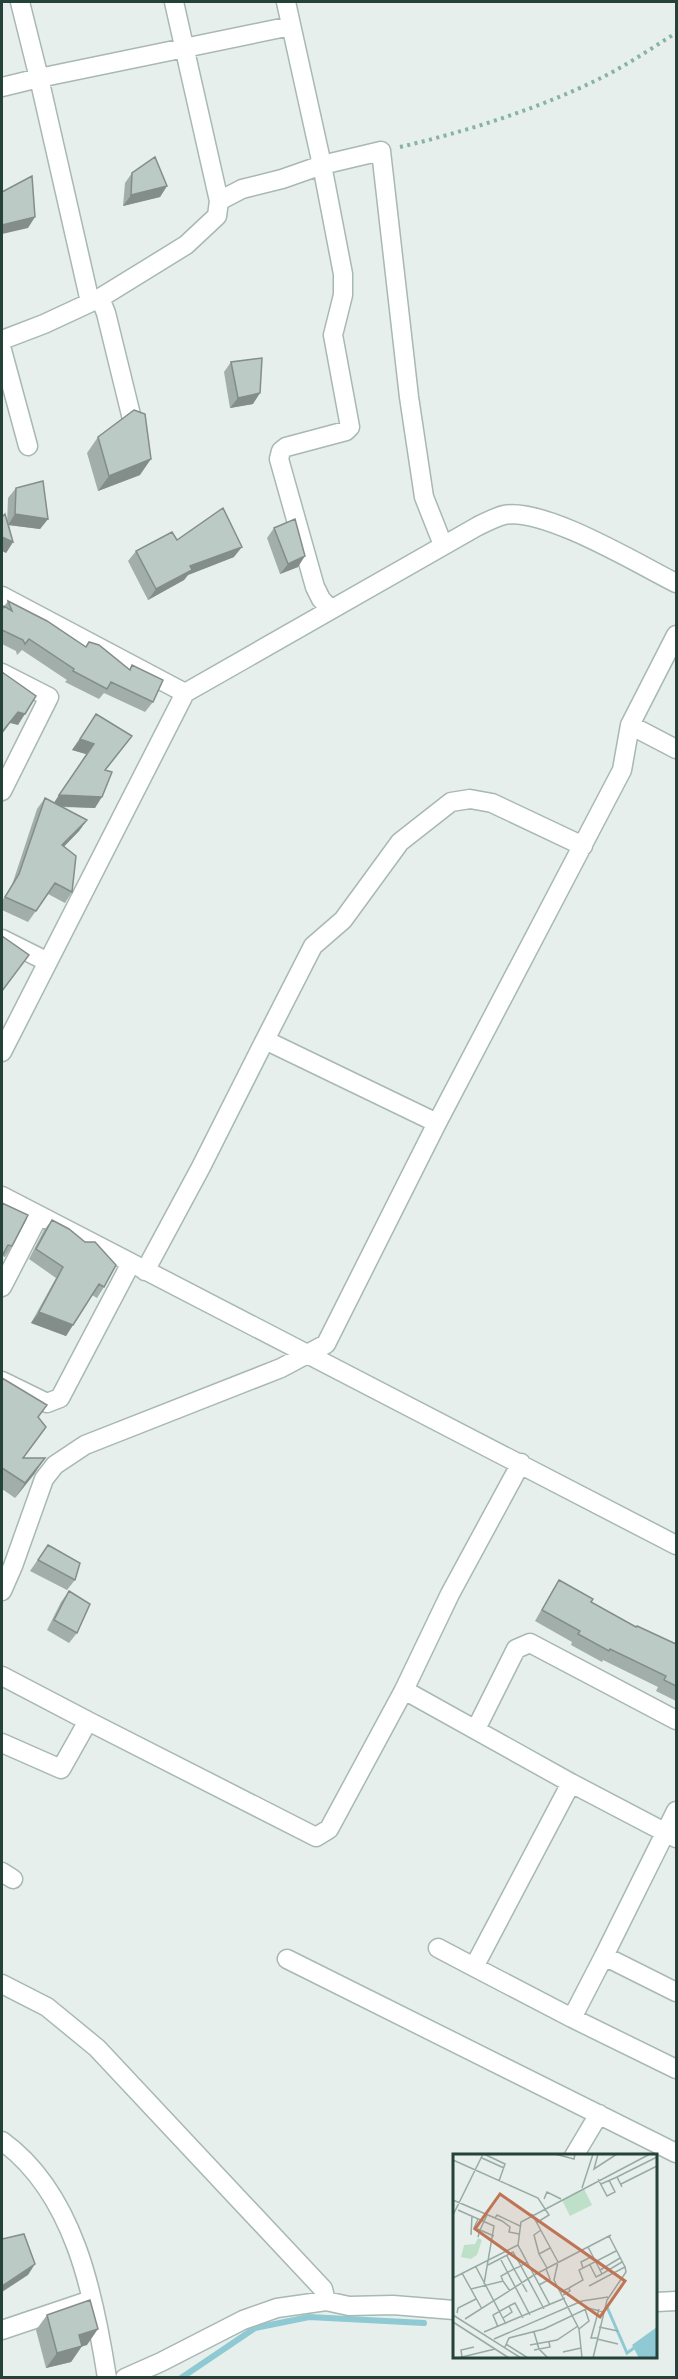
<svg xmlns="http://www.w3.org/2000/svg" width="678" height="2379" font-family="Lato,sans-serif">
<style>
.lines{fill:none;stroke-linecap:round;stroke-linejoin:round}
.stream{stroke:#8ec9d4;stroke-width:6}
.minor-casing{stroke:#a8b8b2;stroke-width:21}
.path{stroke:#86b3a5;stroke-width:4;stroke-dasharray:3 4.5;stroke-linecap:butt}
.minor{stroke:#fff;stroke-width:18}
.wall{fill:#a1aea9}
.shaded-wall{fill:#838d89}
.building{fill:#bbcac4;stroke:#838d89;stroke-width:1.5}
.inset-river{fill:none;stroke:#8ec9d4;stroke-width:3}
.inset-road{fill:none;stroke:#98aaa4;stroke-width:1.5}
.view{fill:#c07456;fill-opacity:0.15;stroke:#c07456;stroke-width:3}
.inset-edge{fill:none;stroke:#24423a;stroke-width:3}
</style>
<rect width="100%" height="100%" fill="#e6efeb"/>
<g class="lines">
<path class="stream" d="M181,2378L255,2328L309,2317L424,2323"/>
<defs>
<path id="minor" d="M286,2L322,165L343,274V295L333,335L350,427L346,431L286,447L281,451L279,459L315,587L321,599L330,609
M2,87L39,78L20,2
M219,201L242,189L282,179L322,165L381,151L409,397L424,497L443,545
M100,298L106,313L132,419
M90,302L39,78L291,26
M2,340L44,324L100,298L186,245L217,216L219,201L174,2
M2,350L28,446
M2,596L185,693
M2,673L49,697L2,791
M630,725L676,749
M2,939L48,962
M265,1040L313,946L343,920L400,842L451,802L470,799L492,803L583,846
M2,1052L185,693L478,526C486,522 496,517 504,515C544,507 638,564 676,583
M2,1196L676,1545
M145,1271L201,1167L265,1040L437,1123
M2,1287L39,1215
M2,1381L47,1403L60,1398L131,1263
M2,1591L13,1566L44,1479L55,1465L85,1445L281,1368L326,1344L437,1123L622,770L630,725L676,635
M2,1676L88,1721L61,1769L2,1743
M404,1690L450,1594L521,1463
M88,1721L316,1837L329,1829L404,1690L571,1783L676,1838
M476,1729L516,1649L530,1643L676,1720
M571,1783L474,1967L572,2018
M2,1872L13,1879
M438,1948L474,1967
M604,1956L676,1811
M287,1959L676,2153
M2,1984L47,2007L97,2048L323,2289L326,2301
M676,1992L604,1956L572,2018L676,2069
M2,2141C74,2193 94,2294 107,2378
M574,2156L599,2114
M656,2302L676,2301
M2,2330L91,2300
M125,2378L161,2362L243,2320L277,2308L326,2301L349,2306L393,2305L454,2310"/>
</defs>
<use href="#minor" class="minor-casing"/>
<path class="path" d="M400,147C468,131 538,109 601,78C627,65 652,48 676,33"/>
<use href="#minor" class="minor"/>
</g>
<path class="wall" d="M132,173L167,186L160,197L123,206L125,183Z
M231,362L253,404L230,408L224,372Z
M98,437L140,475L98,491L87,453Z
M16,488L48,519L40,529L9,525L13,542L6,553L8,498Z
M274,528L298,567L280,574L267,538Z
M177,540L234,557L188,575L184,580L148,600L128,561L136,551Z
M8,601L85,647L89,642L129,670L132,665L153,702L145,712L104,693L99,699L65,682L67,680L22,650L17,655L16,651L2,644V609Z
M96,714L132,736L106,770L95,808L61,807L87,820L79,831L64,846L72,892L65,903L48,894L28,922L2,910V901L12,885L37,809L45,798L54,803L86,754L72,750Z
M2,1203L12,1246L5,1257L2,1256Z
M52,1220L104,1287L97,1298L92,1295L66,1336L31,1323L56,1278L29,1259L44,1230Z
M2,1378L39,1417L24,1458L35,1473L15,1498L2,1489Z
M48,1545L75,1580L67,1590L30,1571Z
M559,1580L591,1602L636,1627L676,1644V1701L656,1691L658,1687L603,1660L602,1662L571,1645L572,1642L535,1621L552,1591Z
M69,1591L77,1633L69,1643L47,1630L61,1602Z
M47,2315L87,2345L82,2346L71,2362L46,2368L36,2330Z"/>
<path class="shaded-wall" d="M167,186L160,197L123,206L131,195Z
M35,217L28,228L2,234V225Z
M260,393L253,404L230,408L238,398Z
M151,459L140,475L98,491L109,476Z
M15,514L48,519L40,529L8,525Z
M2,537L13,542L6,553L2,551Z
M242,547L234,557L188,575L184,580L148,600L156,589L190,566Z
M305,556L298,567L280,574L288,564Z
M18,712L25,714L18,725L10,723L2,734V732Z
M80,739L94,744L86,754L72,750Z
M59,795L102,797L95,808L52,806Z
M87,820L79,831L55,856L62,845Z
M39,1312L73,1325L66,1336L31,1323Z
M45,1458L35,1473L15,1498L25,1483Z
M35,2264L28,2275L2,2292V2286Z
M98,2329L87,2345L68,2350L79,2335Z
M82,2346L71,2362L46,2368L57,2353Z"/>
<path class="building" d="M155,157L167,186L131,195L132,173Z
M32,176L35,217L2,225V192Z
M262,358L260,393L238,398L231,362Z
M134,410L145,414L151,459L109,476L98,437Z
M43,481L48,519L15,514L16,488Z
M223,508L242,547L190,566L192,570L156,589L136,551L172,532L177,540Z
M5,514L13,542L2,537V517Z
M295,519L305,556L288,564L274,528Z
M8,601L47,621L86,647L89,642L99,645L130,670L132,665L163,680L153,702L111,682L107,689L73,671L74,669L29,639L25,644L23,640L2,630V610L4,606L12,611Z
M2,672L36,696L25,714L18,712L2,732Z
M96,714L132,736L105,770L112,772L102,797L59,795L94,744L80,739Z
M45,798L87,820L62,845L76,856L72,892L55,883L36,911L5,897L19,874Z
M2,936L29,955L2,991Z
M2,1203L28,1215L12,1246L8,1245L2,1256Z
M52,1220L69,1229L85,1242H95L116,1265L104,1287L99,1284L73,1325L39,1312L63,1267L36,1249Z
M2,1378L47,1405L38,1417L46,1427L23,1458H45L25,1483L2,1468Z
M48,1545L80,1563L75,1580L38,1560Z
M559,1580L593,1599L591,1602L636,1627L637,1626L676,1644V1686L664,1680L666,1676L610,1649L609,1651L578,1634L580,1631L542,1610Z
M69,1591L90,1604L77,1633L54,1620Z
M24,2234L35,2264L2,2286V2239Z
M90,2300L98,2329L79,2335L82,2346L57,2353L47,2315Z"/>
<g transform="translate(453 2154)">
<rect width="204" height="204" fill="#e6efeb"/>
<path d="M25,84L29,86L24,101L18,105L8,103L11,91L22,90Z" fill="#bfe0c8"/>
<path d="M131,35L139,51L117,62L109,46Z" fill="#bfe0c8"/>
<path d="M204,173V204H186L179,191Z" fill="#8ec9d4"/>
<path class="inset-river" d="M154,153L174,199L181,194"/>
<path class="inset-road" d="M31,0L52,10L46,27M102,0L121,5L122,0M145,0L141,15L164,0M29,4L51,14M0,6L85,44L96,61L83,69M164,23L204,3M145,25L154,42L162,38L156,26M148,30L164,23L169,33M168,30L204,12M129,34L140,0M91,45L94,38L108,45M0,46L49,67L57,73L56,78L66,80M5,56L41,72L31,130M79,60L105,108L101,126L126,175L129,204M0,61L30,0M34,61L27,76L41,82M42,64L44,61L67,72M18,81L19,62M25,83L27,76L21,74L25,65M135,93L147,116M86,100L81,81L88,76M47,104L77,161M167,104L147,116L149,120L169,108M74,108L68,112L91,155M35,111L60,98L68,112L61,115L74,138M137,111L143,123L149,120M23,113L53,170M94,114L86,100L97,94M130,114L128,108L140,102M9,119L29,155M0,124L65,91M50,127L48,122L61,115L54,102M86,131L97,125L93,115M136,132L172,113L156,82M116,134L130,126L126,116L163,97M18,135L50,127L57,137M108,138L116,134L117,137L110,141M97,151L65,91L68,68L197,0M56,152L62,149L70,164M4,159L5,154L23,145M0,161L68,204M12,165L81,121L158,81M0,168L56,204M45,173L40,161L56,152L59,158L50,164M146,173L165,177M126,175L136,167L132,155M31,178L112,144M81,178L86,195L95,204M144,184H138L146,155M41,185L129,147L155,143M144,185L165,190M53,190L75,204M77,191L104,186L125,172M52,193L56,184L91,175L135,154L151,158M81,196L97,193L96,188M110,198L128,194M9,203L8,196L21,193M5,204L42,195M140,204L154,146L173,118L172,113"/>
<path class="view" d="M47,40L172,127L147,163L22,75Z"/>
<rect width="204" height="204" class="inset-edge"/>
</g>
<rect width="678" height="2379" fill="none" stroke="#24423a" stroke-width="6"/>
</svg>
